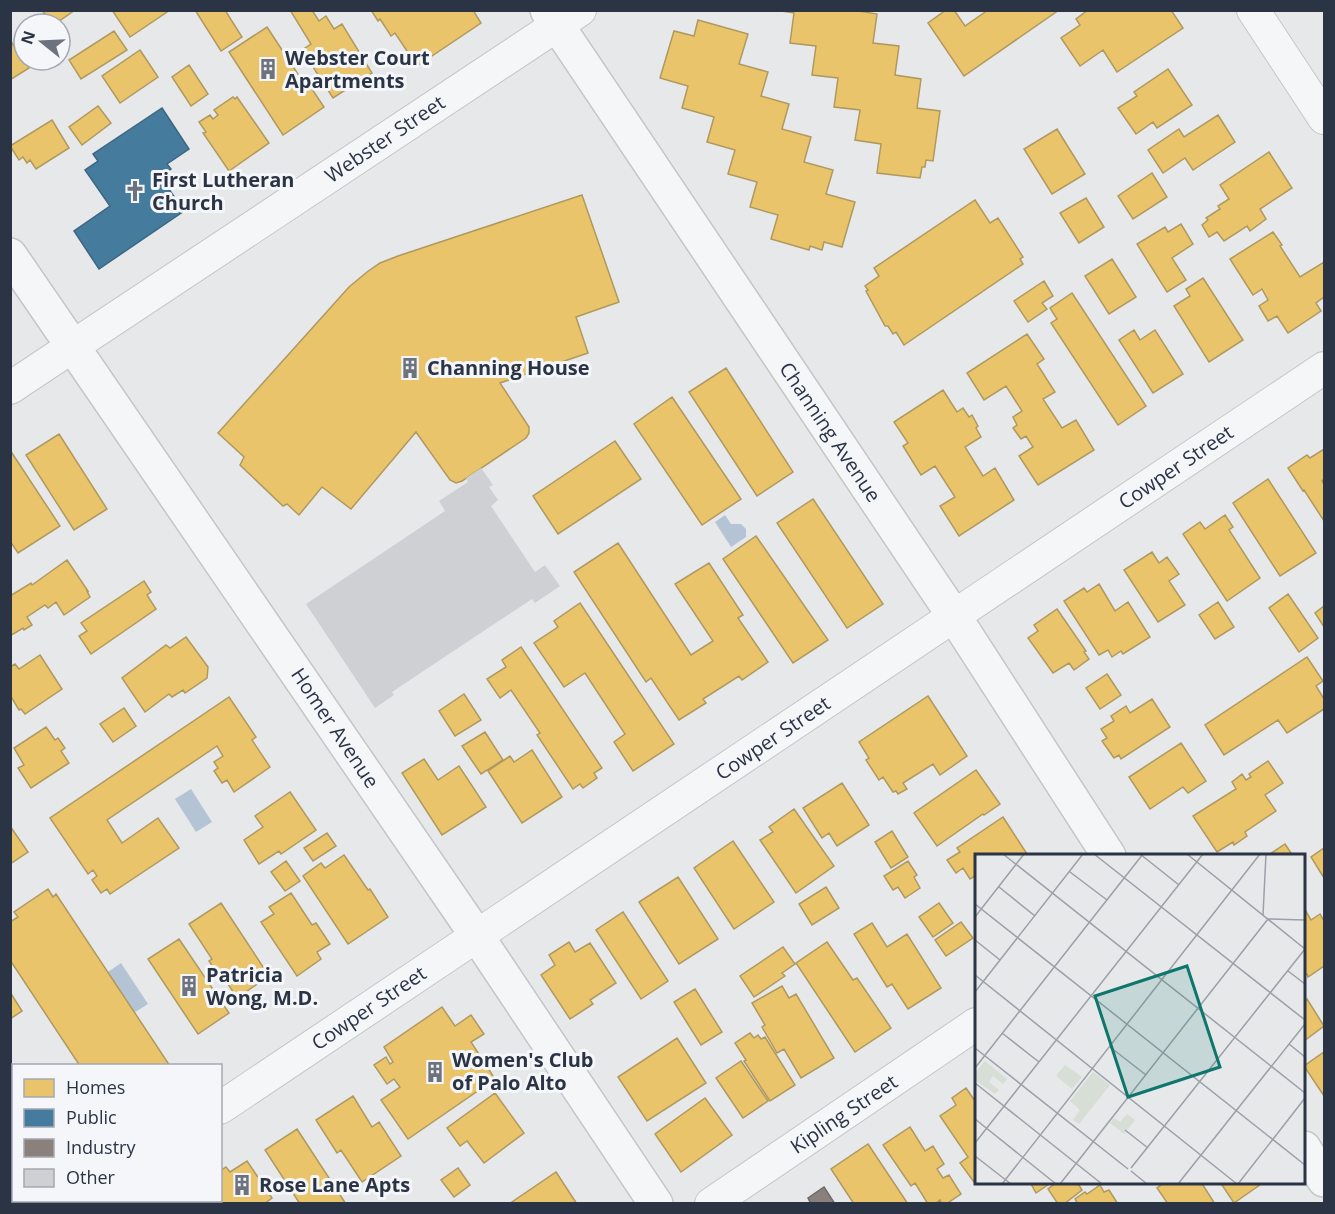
<svg xmlns="http://www.w3.org/2000/svg" width="1335" height="1214" font-family="'Open Sans',sans-serif">
<style>
.water{fill:#b4c4d5}
.homes{fill:#e9c46a;stroke:#b0995f;stroke-width:1.5}
.public{fill:#457b9d;stroke:#3d6683;stroke-width:1.5}
.industry{fill:#8a817c;stroke:#6e6a6c;stroke-width:1.5}
.building{fill:#ced0d3}
.lines{fill:none;stroke-linecap:round;stroke-linejoin:round}
.minor-casing{stroke:#c4c6c8;stroke-width:34}
.tertiary-casing{stroke:#c4c6c8;stroke-width:36}
.minor{stroke:#f5f6f7;stroke-width:32}
.tertiary{stroke:#f5f6f7;stroke-width:33}
.labels{text-anchor:middle;stroke-width:6;stroke-linejoin:round;paint-order:stroke}
.poi-label{font-size:20px;font-weight:bold;fill:#2b3445;stroke:#f4f6f9;text-anchor:start}
.street-label{font-size:20px;fill:#2b3445;stroke:#f4f6f9}
.inset-road{fill:none;stroke:#9ba0a8;stroke-width:1.5}
.view{fill:#0f766e;fill-opacity:0.15;stroke:#0f766e;stroke-width:3}
.inset-edge{fill:none;stroke:#2b3445;stroke-width:3}
</style>
<rect width="100%" height="100%" fill="#e6e8ea"/>
<path class="water" d="M725,515L731,524H741L746,529V537L731,547L715,522Z
M191,789L212,822L196,832L175,799Z
M121,963L148,1004L132,1014L105,974Z"/>
<path class="homes" d="M42,10H75L55,24H51Z
M112,10H170L130,37Z
M195,10H225L242,37L221,51Z
M290,10H312L319,21L326,16L334,29L342,24L372,73L333,98L302,50L311,44Z
M371,10H473L481,23L417,66L395,33L391,36L380,19L378,21Z
M775,10H853L877,14L873,43L899,46L895,75L921,79L917,108L940,111L933,161L926,160L925,167H922L920,178L877,173L881,144L855,140L860,110L834,107L838,78L812,75L816,46L790,43L794,13Z
M946,10H954L965,26L988,10H1059L964,76L928,23Z
M1088,10H1171L1183,28L1117,72L1103,50L1080,66L1061,38L1080,25L1076,19Z
M698,20L748,34L739,64L768,72L761,96L789,104L782,129L811,137L804,162L833,170L826,194L855,202L842,247L824,242L822,250L810,246L809,250L771,239L778,215L750,207L757,182L728,174L735,150L707,142L714,117L682,108L688,86L660,78L674,31L694,36Z
M267,27L307,88L310,86L324,107L283,135L229,52Z
M114,31L127,50L81,79L69,60Z
M10,40L29,68L10,80Z
M140,50L158,77L120,103L102,76Z
M189,65L208,94L191,106L172,77Z
M1168,69L1192,105L1157,128L1153,122L1136,134L1118,108L1137,96L1134,92Z
M233,97L235,99L237,97L269,143L229,171L203,133L206,132L199,122L210,115L213,119L218,115L214,110Z
M98,106L111,123L82,145L69,127Z
M1218,115L1235,142L1193,170L1185,158L1163,173L1148,150L1179,129L1184,137Z
M52,120L69,148L36,169L30,160L27,163L23,157L19,160L10,146Z
M1057,129L1085,174L1052,194L1024,149Z
M1269,152L1292,188L1260,209L1266,219L1250,231L1247,226L1224,241L1217,232L1209,237L1202,225L1208,220L1206,218L1220,209L1218,206L1229,199L1220,185Z
M1152,173L1167,197L1133,219L1118,196Z
M582,195L619,302L576,317L588,353L500,383L529,427V433L526,438L462,481L456,483L450,480L416,432L351,509L322,487L299,515L287,504L283,506L240,465L244,457L218,433L349,287L367,272L380,263L398,256Z
M1086,198L1104,227L1079,243L1060,213Z
M975,200L990,223L998,218L1023,257L1020,259L1023,264L904,345L896,332L893,334L888,326H885L866,291L868,290L865,286L879,276L874,268Z
M1181,224L1193,244L1172,258L1186,280L1167,292L1137,244L1165,227L1168,232Z
M1273,232L1282,245L1280,246L1300,277L1324,262V297L1316,303L1321,311L1288,333L1277,316L1268,321L1259,306L1268,300L1262,289L1253,295L1230,259Z
M1112,259L1136,297L1109,314L1085,276Z
M1203,278L1243,340L1209,362L1174,306L1190,296L1186,289Z
M1044,281L1053,296L1042,303L1047,309L1028,322L1014,301Z
M1072,293L1146,406L1118,425L1051,323L1057,319L1050,308Z
M1134,330L1140,340L1155,330L1183,374L1153,393L1119,340Z
M1027,334L1044,359L1037,364L1055,392L1043,399L1062,428L1076,420L1094,450L1038,485L1019,456L1033,447L1026,436L1021,439L1013,428L1017,425L1013,417L1022,411L1006,386L984,400L967,373Z
M726,368L793,472L757,496L689,392Z
M943,390L957,412L963,408L969,417L972,415L978,426L976,428L981,437L965,447L983,476L995,468L1014,500L959,536L940,506L955,497L935,466L921,475L903,446L908,443L894,422Z
M672,397L741,499L702,525L634,424Z
M59,434L107,509L74,530L26,455Z
M615,441L641,479L558,534L533,496Z
M1324,449V479L1322,481L1324,485V521L1304,490L1303,491L1288,468L1307,455L1310,458Z
M10,450L60,526L18,553L10,541Z
M1268,479L1316,553L1280,576L1233,503Z
M813,499L883,604L847,628L777,523Z
M1225,515L1233,527L1229,530L1260,578L1227,601L1183,534L1200,522L1205,529Z
M756,536L828,640L793,663L723,559Z
M618,543L691,655L713,641L675,584L709,563L743,615L738,618L768,662L742,680L739,676L703,699L706,703L679,720L651,678L646,682L574,572Z
M1152,552L1159,563L1167,557L1179,574L1169,581L1185,605L1158,622L1124,570Z
M67,560L88,591H87L90,597L64,615L56,602L48,608L45,605L27,617L32,625L24,630L23,628L10,636V596L31,583L32,585Z
M144,581L151,592L147,595L156,609L91,654L79,636L87,631L81,623Z
M1099,584L1115,611L1128,602L1150,637L1123,654L1121,651L1112,657L1108,650L1099,655L1064,601L1084,588L1087,592Z
M1288,594L1318,638L1299,652L1269,608Z
M1218,602L1234,627L1215,639L1199,615Z
M580,603L674,744L633,771L614,742L625,734L585,673L564,687L534,643L558,627L554,621Z
M1324,606V627L1315,613Z
M1057,609L1086,651L1084,652L1089,659L1074,670L1069,663L1053,673L1028,638L1038,631L1034,625Z
M186,637L208,667L207,678L185,693L183,690L172,697L169,694L145,712L122,678L166,645L170,648Z
M521,647L602,768L594,773L597,778L583,788L580,784L573,789L537,735L540,733L511,690L500,698L487,679L506,667L502,660Z
M40,655L62,689L25,714L21,709L19,710L10,695V667L15,664L19,669Z
M1307,657L1323,681L1316,686L1324,699V709L1287,733L1278,720L1224,755L1205,725Z
M1107,674L1121,695L1100,709L1086,688Z
M464,694L481,720L455,736L439,711Z
M928,696L967,756L940,775L933,764L903,783L907,789L898,794L896,791L893,792L883,777L879,780L866,760L869,758L859,742Z
M229,697L256,737L252,740L270,767L234,792L227,780L222,783L214,771L218,768L214,762L223,756L217,746L107,820L122,843L158,818L179,848L110,894L107,889L101,893L92,880L97,876L93,870L88,874L50,818Z
M1152,699L1170,727L1121,759L1119,755L1114,758L1102,741L1107,738L1101,729L1114,721L1111,716L1126,706L1130,713Z
M124,708L136,726L113,742L100,724Z
M46,727L55,740L58,738L65,748L61,751L69,763L31,788L18,768L24,765L14,748Z
M485,732L503,760L481,774L462,746Z
M1181,743L1206,781L1188,793L1183,787L1150,809L1129,777Z
M532,750L562,797L522,823L488,771L510,756L514,762Z
M424,759L438,780L459,766L486,807L442,835L402,773Z
M1268,761L1283,783L1265,795L1276,811L1245,832L1247,836L1234,845L1233,842L1217,852L1193,816L1236,789L1232,782L1242,774L1246,780L1251,777L1249,774Z
M976,770L1000,804L984,815L983,814L937,846L914,813Z
M842,783L869,825L837,846L829,833L822,838L803,808Z
M290,792L316,830L281,854L279,851L259,864L244,840L263,827L255,816Z
M794,809L834,866L796,893L760,840L773,832L769,827Z
M1003,817L1027,854L1025,856H976V878L975,876L970,879L963,868L956,873L947,860L960,852L957,848Z
M10,826L28,852L10,864Z
M892,831L908,857L891,868L875,842Z
M327,833L336,846L313,861L304,848Z
M733,841L774,902L734,929L694,868Z
M1285,844L1293,856H1267Z
M1324,848V878L1311,857Z
M344,855L368,890L370,889L388,917L348,944L303,876L321,863L325,868Z
M286,861L300,881L285,891L271,872Z
M908,861L917,875L914,877L920,888L905,898L898,887L893,890L884,876Z
M678,877L718,939L679,964L639,902Z
M826,887L839,908L812,925L799,904Z
M48,889L53,897L56,894L170,1066H80L10,960V922L18,917L14,912Z
M291,893L312,925L316,923L330,944L317,952L321,959L297,976L261,922L274,914L269,907Z
M221,903L269,976L237,998L221,973L218,975L209,961L212,959L189,924Z
M939,903L953,923L933,937L919,917Z
M1304,908L1311,920L1320,914L1324,921V966L1308,977L1307,974L1304,976Z
M623,912L668,981L641,999L596,930Z
M961,922L973,938L946,956L935,940Z
M872,923L887,947L907,934L941,988L908,1009L892,984L887,987L854,934Z
M179,939L229,1013L198,1034L148,959Z
M569,942L575,952L590,943L616,983L590,1000L593,1004L570,1019L541,975L555,965L549,955Z
M827,942L853,980L857,978L891,1028L855,1052L796,963Z
M783,947L795,964L782,973L785,976L754,997L740,976Z
M782,986L789,998L796,994L834,1058L801,1078L784,1049L777,1053L762,1027L765,1025L752,1003Z
M695,989L722,1032L701,1045L674,1002Z
M10,992L22,1011L10,1019Z
M1307,999L1324,1026L1304,1041V1002Z
M442,1007L455,1026L471,1015L484,1034L471,1042L495,1079L408,1139L381,1100L400,1087L394,1079L387,1084L374,1065L386,1057L390,1064L393,1062L384,1047Z
M750,1033L754,1038L758,1035L761,1039L765,1037L795,1085L770,1101L744,1061L746,1060L735,1043Z
M677,1038L706,1083L647,1121L618,1077Z
M1324,1052V1096L1304,1066Z
M741,1061L768,1101L743,1118L716,1078Z
M14,1081V1121L10,1117V1110H12L10,1108V1083Z
M966,1088L975,1101L976,1100V1181L974,1182L960,1163L968,1157L940,1116L956,1105L952,1098Z
M495,1093L524,1133L484,1163L467,1141L460,1146L447,1128Z
M353,1096L372,1127L379,1122L401,1156L362,1182L341,1150L337,1153L316,1120Z
M705,1098L732,1135L681,1172L655,1134Z
M910,1127L925,1151L933,1146L944,1164L937,1169L943,1178L949,1175L961,1194L946,1204H942L940,1200L935,1204H928L915,1183L911,1186L883,1145Z
M297,1129L346,1204H300L265,1150Z
M868,1144L908,1204H854L831,1169Z
M10,1149L14,1153V1163L12,1164L14,1167V1172L10,1174Z
M247,1161L272,1198L264,1204H217L215,1200H220V1171L226,1167L230,1172Z
M458,1168L470,1185L454,1197L441,1180Z
M556,1172L577,1204H509Z
M1030,1182H1052L1036,1193Z
M1057,1182H1077L1082,1190L1064,1204H1058L1048,1189Z
M1165,1182H1201L1215,1204H1168L1157,1188Z
M1220,1182H1264L1234,1203Z
M1100,1185L1104,1192L1109,1190L1118,1204H1078L1075,1199L1085,1192L1087,1194Z
M148,1200H205L207,1204H147Z"/>
<path class="public" d="M162,108L189,149L167,164L171,169L160,176L184,211L99,269L74,231L110,206L85,170L98,161L93,154Z"/>
<path class="industry" d="M824,1187L835,1204H811L808,1198Z"/>
<path class="building" d="M481,468L493,485L489,487L498,500L491,506L535,572L545,565L560,586L535,603L532,599L392,692L394,695L375,708L306,604L445,511L439,501L468,482L466,478Z"/>
<g class="lines">
<defs>
<path id="minor" d="M1253,10L1324,118
M10,388L580,10
M220,1108L1324,368
M78,1204L82,1200
M711,1204L976,1024"/>
<path id="tertiary" d="M547,10L954,616L1109,856
M10,255L477,936L656,1204
M1304,1148L1324,1180"/>
</defs>
<use href="#minor" class="minor-casing"/>
<use href="#tertiary" class="tertiary-casing"/>
<use href="#minor" class="minor"/>
<use href="#tertiary" class="tertiary"/>
</g>
<defs>
<symbol id="building-bare" viewBox="-9 -9 18 18"><path d="M-4-6H4V6H1V3H-1V6H-4ZM-2.5-4.3h1.7v1.8h-1.7ZM.8-4.3h1.7v1.8H.8ZM-2.5-1h1.7V.8h-1.7ZM.8-1h1.7V.8H.8Z" fill="#6c737f" stroke="#f4f6f9" stroke-width="2.5" paint-order="stroke"/></symbol>
<symbol id="church-bare" viewBox="-9 -9 18 18"><path d="M-1.2-6h2.4v3.5h3.3v2.4h-3.3V6h-2.4V-.1h-3.3v-2.4h3.3Z" fill="#6c737f" stroke="#f4f6f9" stroke-width="2.5" paint-order="stroke"/></symbol>
</defs>
<g fill-rule="evenodd">
<use href="#building-bare" x="253" y="54" width="30" height="30"/>
<use href="#church-bare" x="120" y="176" width="30" height="30"/>
<use href="#building-bare" x="395" y="353" width="30" height="30"/>
<use href="#building-bare" x="174" y="971" width="30" height="30"/>
<use href="#building-bare" x="420" y="1057" width="30" height="30"/>
<use href="#building-bare" x="227" y="1170" width="30" height="30"/>
</g>
<g class="labels">
<g class="poi-label">
<text x="285" y="65">Webster Court<tspan x="285" dy="23">Apartments</tspan></text>
<text x="152" y="187">First Lutheran<tspan x="152" dy="23">Church</tspan></text>
<text x="427" y="375">Channing House</text>
<text x="206" y="982">Patricia<tspan x="206" dy="23">Wong, M.D.</tspan></text>
<text x="452" y="1067">Women's Club<tspan x="452" dy="23">of Palo Alto</tspan></text>
<text x="259" y="1192">Rose Lane Apts</text>
</g>
<g class="street-label">
<text transform="translate(385 139) rotate(-34)" y="7">Webster Street</text>
<text transform="translate(830 432) rotate(56)" y="7">Channing Avenue</text>
<text transform="translate(1176 467) rotate(-34)" y="7">Cowper Street</text>
<text transform="translate(335 728) rotate(56)" y="7">Homer Avenue</text>
<text transform="translate(773 738) rotate(-34)" y="7">Cowper Street</text>
<text transform="translate(369 1008) rotate(-34)" y="7">Cowper Street</text>
<text transform="translate(844 1114) rotate(-34)" y="7">Kipling Street</text>
</g>
</g>
<g transform="translate(975 854)">
<rect width="330" height="330" fill="#e6e8ea"/>
<path d="M10,207L32,225L28,230L18,222L14,228L24,236L20,240L0,226V219ZM90,211L107,223L97,235L81,222ZM118,218L135,231L104,270L98,266L105,256L95,247ZM152,260L160,266L149,280L135,269L139,264L145,268Z" fill="#d6ded6"/>
<path class="inset-road" d="M28,0L330,239M119,0L330,166M165,0L204,31M212,0L330,95M95,18L132,46M24,33L60,62M0,50L330,311M288,61L291,0M0,63L49,0M293,65L330,66M0,86L25,106M313,117L330,130M0,121L262,330M0,138L108,0M27,179L64,208M314,190L330,203M135,193L171,221M0,194L153,315M0,214L168,0M0,229L127,330M0,265L81,330M150,276L173,294M0,289L228,0M0,302L36,330M156,314L330,95M156,317L172,330M27,330L285,0M85,330L293,65M203,330L330,170M263,330L330,244"/>
<path class="view" d="M212,112L245,213L153,243L120,142Z"/>
<rect width="330" height="330" class="inset-edge"/>
</g>
<rect width="1335" height="1214" fill="none" stroke="#2b3445" stroke-width="24"/>
<rect x="12" y="1064" width="210" height="138" fill="#f4f6f9" stroke="#a4a8b1" stroke-width="1.5"/>
<rect x="24" y="1079" width="30" height="18" fill="#e9c46a" stroke="#a4a8b1" stroke-width="1.5"/>
<text x="66" y="1094" font-size="18" fill="#2b3445">Homes</text>
<rect x="24" y="1109" width="30" height="18" fill="#457b9d" stroke="#a4a8b1" stroke-width="1.5"/>
<text x="66" y="1124" font-size="18" fill="#2b3445">Public</text>
<rect x="24" y="1139" width="30" height="18" fill="#8a817c" stroke="#a4a8b1" stroke-width="1.5"/>
<text x="66" y="1154" font-size="18" fill="#2b3445">Industry</text>
<rect x="24" y="1169" width="30" height="18" fill="#ced0d3" stroke="#a4a8b1" stroke-width="1.5"/>
<text x="66" y="1184" font-size="18" fill="#2b3445">Other</text>
<g transform="translate(42 42) rotate(288)"><circle r="28" fill="#f4f6f9" stroke="#a4a8b1" stroke-width="1.5"/>
<path d="M0-4.5L10 22L0 15L-10 22Z" fill="#6c737f"/>
<text y="-9" font-size="16" font-weight="bold" text-anchor="middle" fill="#2b3445">N</text>
</g>
</svg>
